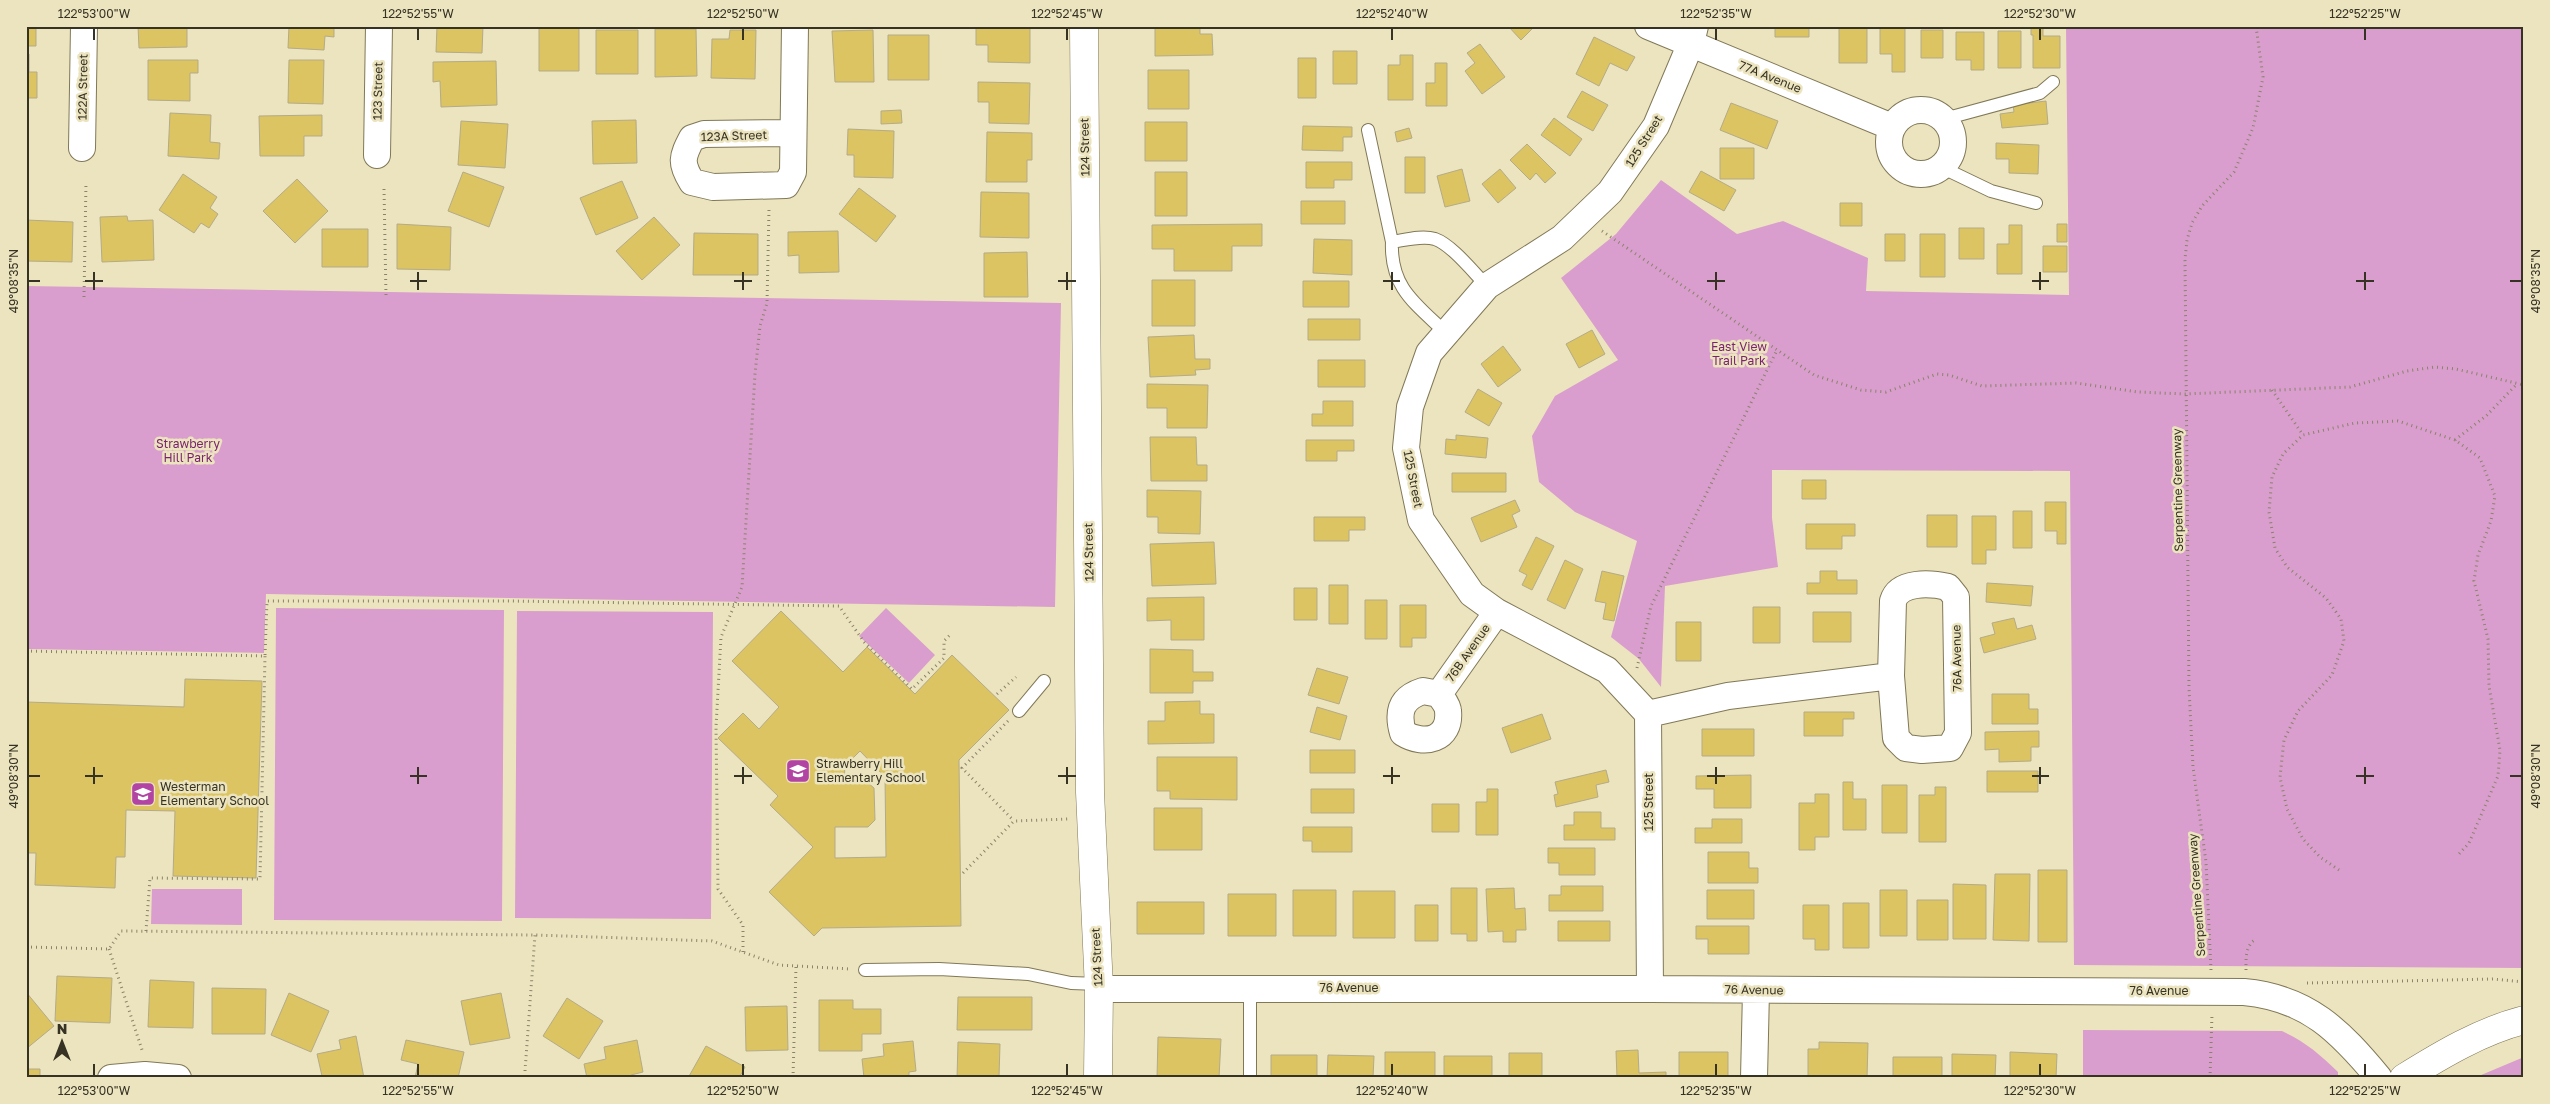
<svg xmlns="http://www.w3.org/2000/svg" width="2550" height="1104" font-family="'Golos Text',sans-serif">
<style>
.green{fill:#d99ecd}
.building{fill:#dbc461;stroke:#b4ab88;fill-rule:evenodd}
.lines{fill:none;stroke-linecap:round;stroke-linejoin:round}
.lane-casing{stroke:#817857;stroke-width:14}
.street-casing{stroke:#817857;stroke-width:28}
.secondary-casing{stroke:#817857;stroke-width:29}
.path{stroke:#89836b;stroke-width:3;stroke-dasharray:1 4;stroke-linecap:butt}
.lane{stroke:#fff;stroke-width:12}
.street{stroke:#fff;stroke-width:26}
.secondary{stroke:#fff;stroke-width:28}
.ticks{fill:none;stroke:#363224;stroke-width:2}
.labels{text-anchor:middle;stroke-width:5;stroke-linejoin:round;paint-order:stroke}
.street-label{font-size:12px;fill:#363224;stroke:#ece4bf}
.park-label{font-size:12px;fill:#7b2370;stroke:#ece4bf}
.poi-label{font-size:12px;fill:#363224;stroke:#ece4bf;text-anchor:start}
.neatline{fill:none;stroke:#363224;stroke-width:2}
.ticks-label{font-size:12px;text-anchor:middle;fill:#363224}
</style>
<rect width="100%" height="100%" fill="#ece4bf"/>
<path class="green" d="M2066,26H2524V968L2074,965L2070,471L1772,470V518L1778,567L1665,586L1661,687L1639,659L1611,637L1637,541L1575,512L1539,482L1532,436L1555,396L1618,360L1561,278L1616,234L1661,180L1737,234L1783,221L1868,258L1866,291L2069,295Z
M26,286L1061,303L1055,607L266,594L264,653L26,649Z
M276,608L504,610L502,921L274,920Z
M886,608L935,655L909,683L859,636Z
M517,611L713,612L711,919L515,918Z
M152,889H242V925L151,924Z
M2083,1030L2282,1031C2304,1041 2320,1054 2338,1072V1078H2083Z
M2524,1057V1078H2474Z"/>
<path class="building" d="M26,26H36V46H26Z
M138,26H187V47L139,48Z
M289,26H334V37L325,36L324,50L288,48Z
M437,26H483L482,53L436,52Z
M976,26H1030V63L988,62V45H976Z
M1155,26H1200V34H1212L1213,55L1155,56Z
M1508,26H1535L1521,40Z
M1775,26H1809V37H1775Z
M1839,26H1867V63H1839Z
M1880,26H1905V72H1892V54H1880Z
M2031,26H2043V36H2060V68H2033V35H2031Z
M539,27H579V71H539Z
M655,29H696L697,76L655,77Z
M596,30H638V74H596Z
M730,30H756L755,79L711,78L712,39H729Z
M873,30L874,82H835L832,31Z
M1921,30H1943V58H1921Z
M1998,31H2021V68H1998Z
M1956,32H1984V70H1971V60H1956Z
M888,35H929V80H888Z
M1594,37L1635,57L1627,71L1610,63L1599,86L1576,74Z
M1480,44L1505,77L1482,94L1465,71L1475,63L1467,53Z
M1333,51H1357V84H1333Z
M26,54H29V72H37V98H26Z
M1400,55H1413V100H1388V65H1400Z
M1298,58H1316V98H1298Z
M148,60H198V73H190V101L148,100Z
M289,60H324L323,104L288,103Z
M496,61L497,105L441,107L440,81L433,82V62Z
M1435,63H1447V106H1426V83H1435Z
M1148,70H1189V109H1148Z
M978,82L1030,83L1029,124L989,123V102H978Z
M1582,91L1608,105L1593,131L1567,117Z
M2046,101L2048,124L2002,128L2000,114L2014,112L2013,105Z
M1731,103L1778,121L1767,149L1720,130Z
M901,110L902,123L881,124V111Z
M170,113L211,115L210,142L220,143L219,159L168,156Z
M322,115V136H304V156H260L259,116Z
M1554,118L1582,139L1570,156L1541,135Z
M636,120L637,163L593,164L592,121Z
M461,121L508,124L505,168L458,165Z
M1145,122H1187V161H1145Z
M1303,126L1352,127V137H1343V151L1302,150Z
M1409,128L1412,138L1397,142L1395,132Z
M848,129L894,131L893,178L854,177V155H847Z
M987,132L1032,133V160H1027V182H986Z
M1996,143L2039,145L2038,174L2009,173V159H1996Z
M1527,144L1556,173L1545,183L1536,173L1530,180L1510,160Z
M1720,148H1754V179H1720Z
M1405,157H1425V193H1405Z
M1306,162H1352V180H1334V188H1306Z
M1462,169L1470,201L1445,207L1437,176Z
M1500,169L1516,188L1498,203L1482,184Z
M1701,171L1736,190L1724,211L1689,192Z
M463,172L504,187L489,227L448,211Z
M1155,172H1187V216H1155Z
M183,174L217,197L210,208L218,214L209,228L201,223L194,233L159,210Z
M297,179L328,211L295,243L263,211Z
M622,181L638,218L596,235L580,198Z
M859,188L896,216L876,242L839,214Z
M981,192L1029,193V238L980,237Z
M1301,201H1345V224H1301Z
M1840,203H1862V226H1840Z
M127,216L128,221L153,220L154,260L102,262L100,217Z
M654,217L680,245L642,280L616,251Z
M26,220L73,222L72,262L26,261Z
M397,224L451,227L450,270L397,269Z
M1262,224V246H1232V271H1174V249H1152V225Z
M2057,224H2067V242H2057Z
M2009,225H2022V274H1997V244H2009Z
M1959,228H1984V259H1959Z
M322,229H368V267H322Z
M838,231L839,272L799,273V255L788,256V232Z
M694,233L758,234V275H693Z
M1885,234H1905V261H1885Z
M1920,234H1945V277H1920Z
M1314,239L1352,240V275L1313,273Z
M2043,246H2067V272H2043Z
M1027,252L1028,297H984V253Z
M1152,280H1195V326H1152Z
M1303,281H1349V307H1303Z
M1308,319H1360V340H1308Z
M1592,330L1605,354L1579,368L1566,344Z
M1194,335L1195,359H1210V369L1195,370L1196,375L1150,377L1148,337Z
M1503,346L1521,370L1498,387L1481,364Z
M1318,360H1365V387H1318Z
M1147,384L1208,385L1207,428H1167V408H1147Z
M1478,389L1502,403L1489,426L1465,412Z
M1323,401H1353V426H1312V414H1323Z
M1456,435L1488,438L1486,458L1445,454L1446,439L1456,440Z
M1150,437H1196L1197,465H1207V481H1151Z
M1306,440H1354V451H1337V461H1306Z
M1452,473H1506V492H1452Z
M1802,480H1826V499H1802Z
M1147,490L1201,491L1200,534L1158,533V517H1147Z
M1515,500L1520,511L1512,515L1517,527L1481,542L1471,518Z
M2045,502H2066V544H2057V531H2045Z
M2013,511H2032V548H2013Z
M1927,515H1957V547H1927Z
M1972,516H1996V550H1986V564H1972Z
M1314,517H1365V530H1349V541H1314Z
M1806,524H1855V536H1842V549H1806Z
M1536,537L1554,546L1532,590L1522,585L1527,575L1519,571Z
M1214,542L1216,584L1152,586L1150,544Z
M1565,560L1583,569L1565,609L1547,600Z
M1602,571L1624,576L1614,621L1603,619L1606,603L1595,601Z
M1820,571H1837V580H1857V594H1807V583H1820Z
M1987,583L2033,586L2031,606L1986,602Z
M1329,585H1348V624H1329Z
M1294,588H1317V620H1294Z
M1204,597V640H1171V620L1147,621V598Z
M1365,600H1387V639H1365Z
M1400,605H1426V638H1412V647H1400Z
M1753,607H1780V643H1753Z
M781,611L843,672L867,647L915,694L952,655L1009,710L959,760L961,926L822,928L814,936L769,892L813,847L770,805L778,796L718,738L743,713L759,729L779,707L732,661ZM860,751L885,777L886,857L835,858V827H868L875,820L874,788L867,782H844L845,766Z
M1813,612H1851V642H1813Z
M2014,618L2017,629L2032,625L2036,639L1984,653L1980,638L1995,634L1992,623Z
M1676,622H1701V661H1676Z
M1150,649L1193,650V672H1213V681H1193V693H1150Z
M1317,668L1348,677L1339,704L1308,695Z
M185,679L262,681L256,878L173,876L175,811L126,810L125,857H116L115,888L35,885L36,853H26V702L184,707Z
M1992,694H2029V709H2038V724H1992Z
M1200,701V714H1214V743L1148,744V721H1165V702Z
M1317,707L1347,716L1340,740L1310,732Z
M1804,712H1854V719H1843V736H1804Z
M1542,714L1551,739L1511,753L1502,728Z
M1702,729H1754V756H1702Z
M2039,731V747H2031V761L1999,762V749L1985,750V732Z
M1310,750H1355V773H1310Z
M1157,757H1237V800L1170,799V791H1157Z
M1606,770L1609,782L1596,785L1598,797L1556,807L1554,795L1558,794L1555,782Z
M1987,771H2038V792H1987Z
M1751,775V808H1714V789H1696V776Z
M1843,782H1853V799H1866V830H1843Z
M1882,785H1907V833H1882Z
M1935,787H1946V842H1919V795H1935Z
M1311,789H1354V813H1311Z
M1487,789H1498V835H1476V802H1487Z
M1815,794H1829V837H1815V850H1799V803H1815Z
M1432,804H1459V832H1432Z
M1154,808H1202V850H1154Z
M1574,812H1601V828H1615V840H1564V825H1574Z
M1712,819H1742V843H1695V828H1712Z
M1303,827H1352V852H1312V841H1303Z
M1548,848H1595V875H1559V863H1548Z
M1708,852H1749V868H1758V883H1708Z
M2038,870H2067V942H2038Z
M1995,874H2030L2029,941L1993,940Z
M1953,884L1986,885V939H1953Z
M1561,886H1603V911H1549V895H1561Z
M1451,888H1477V941H1467V934H1451Z
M1514,888L1515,909L1525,908L1526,930H1516V942H1503V931L1488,932L1486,889Z
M1293,890H1336V936H1293Z
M1707,890H1754V919H1707Z
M1880,890H1907V936H1880Z
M1353,891H1395V938H1353Z
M1228,894H1276V936H1228Z
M1917,900H1948V940H1917Z
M1137,902H1204V934H1137Z
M1843,903H1869V948H1843Z
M1415,905H1438V941H1415Z
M1803,905H1829V950H1815V939H1803Z
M1558,921H1610V941H1558Z
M1696,926H1749V954H1708V939H1696Z
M57,976L112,978L110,1023L55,1021Z
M150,980L194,982L193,1028L148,1027Z
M212,988L266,989L265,1034H212Z
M26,992L54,1026L26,1049Z
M289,993L329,1011L311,1052L271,1035Z
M501,993L510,1038L470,1045L461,1001Z
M958,997H1032V1030H957Z
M567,998L603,1021L579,1059L543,1036Z
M819,1000H853V1009H881V1034H862V1051H819Z
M787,1006L788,1050L746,1051L745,1007Z
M356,1036L364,1078H317L322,1076L317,1054L341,1049L339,1040Z
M1158,1037L1221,1039L1219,1078H1157Z
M406,1040L464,1052L458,1078H415L418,1064L401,1060Z
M637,1040L643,1072L631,1075V1078H587L584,1064L606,1059L604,1047Z
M913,1041L916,1071L909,1072V1078H864L862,1059L884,1056L883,1044Z
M958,1042L1000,1044L999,1077L1009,1078H957Z
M1819,1042L1868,1043L1867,1078H1808V1049H1819Z
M706,1046L745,1067L739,1078H688Z
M1638,1050L1639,1073L1666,1072V1078H1617L1616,1051Z
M1385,1052H1435V1078H1385Z
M1679,1052H1728V1078H1679Z
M2010,1052L2057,1054L2056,1078H2010Z
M1509,1053H1542V1078H1509Z
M1952,1054L1996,1055L1995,1078H1952Z
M1271,1055H1317V1078H1271Z
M1328,1055L1374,1056L1373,1078H1327Z
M1444,1056H1492V1078H1444Z
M1893,1057H1942V1078H1893Z
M26,1069H40V1078H26Z"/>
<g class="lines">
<defs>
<path id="lane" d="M1944,119L2040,93L2053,82
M1368,130L1392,242C1390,288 1416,304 1446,333
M1941,167L1991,191L2036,203
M1392,242C1405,240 1422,235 1435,239C1452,245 1474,273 1487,286
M1019,711L1044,681
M865,970L939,969L1028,974L1071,983L1099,984
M1250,988V1078"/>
<path id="street" d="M1648,26L1892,127
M1889 142a32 32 0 1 1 64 0a32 32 0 1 1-64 0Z
M793,133L704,134L692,138C682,157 680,163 692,182L713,187L786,185L793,172L795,26
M82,148L84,26
M377,155L379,26
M1423,691L1439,694C1442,699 1448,705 1448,711C1451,740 1424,746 1403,733C1397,712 1401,698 1423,691Z
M1439,694L1497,612
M1648,714L1728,696L1891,676L1896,738L1906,748L1922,750L1950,748L1958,733L1956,597L1948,587C1930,583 1899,581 1893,601L1891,676
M1099,989H1650L2244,992C2308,998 2340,1031 2379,1078
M1650,989L1648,714L1607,670L1497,612L1472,594L1421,520L1406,448L1410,407L1429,353L1487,286L1562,238L1610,192L1656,126L1691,43L1695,26
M111,1078L145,1075L178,1078
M1754,1078L1756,991"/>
<path id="secondary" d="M1084,26L1090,792L1099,989L1098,1078
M2404,1078C2441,1055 2481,1031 2524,1020"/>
</defs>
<use href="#lane" class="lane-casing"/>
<use href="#street" class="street-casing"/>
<use href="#secondary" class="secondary-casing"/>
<path class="path" d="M384,189L386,296
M1602,231L1814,375L1861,390L1886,392L1937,374L1949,375L1982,386L2076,383L2138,392L2185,394L2350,387L2407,371L2435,367L2456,369L2524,385
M84,297L86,182
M2272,390L2303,435
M2455,440L2487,415L2517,384
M26,651L265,656L267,601H510L839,606L864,642L912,689L944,658V641L952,633
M1637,668L1651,606L1776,352
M997,694L1016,677
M1008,721L962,768L1014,821
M2339,870L2320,857L2303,839L2287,809L2280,777L2284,740L2298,711L2332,675L2344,641L2341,619L2326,598L2287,567L2275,548L2269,512L2272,477L2283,454L2303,435L2355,423L2398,421L2455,440L2480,458L2495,496L2491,521L2478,555L2474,581L2488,639L2489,686L2500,750L2498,776L2469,843L2459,854
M963,873L1014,821L1068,819
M146,931L150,878L260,879L265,656
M26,947L109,949L121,931L535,935L712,941L779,965L850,969
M109,949L143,1053
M743,952V925L718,889L716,727L721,637L742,587L755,374L760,326L767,303L769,209
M2211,970L2206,862L2193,767L2189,688L2185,259L2187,240L2192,223L2202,206L2234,172L2253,128L2263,77L2256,26
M2246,970C2246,958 2245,946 2256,939
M2307,983L2493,979L2524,982
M525,1071L535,935
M793,1078L796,966
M2210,1078L2212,1014"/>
<use href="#lane" class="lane"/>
<use href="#street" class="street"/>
<use href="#secondary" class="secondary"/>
</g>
<path class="ticks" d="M94,28V40M418,28V40M743,28V40M1067,28V40M1392,28V40M1716,28V40M2040,28V40M2365,28V40M94,272V290M418,272V290M743,272V290M1067,272V290M1392,272V290M1716,272V290M2040,272V290M2365,272V290M28,281H40M85,281H103M410,281H427M734,281H752M1058,281H1076M1383,281H1400M1707,281H1725M2032,281H2049M2356,281H2374M2510,281H2522M94,767V784M418,767V784M743,767V784M1067,767V784M1392,767V784M1716,767V784M2040,767V784M2365,767V784M28,776H40M85,776H103M410,776H427M734,776H752M1058,776H1076M1383,776H1400M1707,776H1725M2032,776H2049M2356,776H2374M2510,776H2522M94,1064V1076M418,1064V1076M743,1064V1076M1067,1064V1076M1392,1064V1076M1716,1064V1076M2040,1064V1076M2365,1064V1076"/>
<defs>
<symbol id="school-square" viewBox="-11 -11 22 22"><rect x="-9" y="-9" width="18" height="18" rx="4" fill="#b244a3" stroke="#ece4bf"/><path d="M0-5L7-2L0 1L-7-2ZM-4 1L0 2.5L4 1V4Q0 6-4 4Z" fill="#fff"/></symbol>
</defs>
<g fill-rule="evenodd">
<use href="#school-square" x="784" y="757" width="28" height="28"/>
<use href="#school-square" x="129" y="780" width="28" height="28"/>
</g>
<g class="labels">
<g class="street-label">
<text transform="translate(1770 77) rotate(22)" y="4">77A Avenue</text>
<text transform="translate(83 87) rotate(-89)" y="4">122A Street</text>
<text transform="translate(378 91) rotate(-89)" y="4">123 Street</text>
<text transform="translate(734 136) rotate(-2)" y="4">123A Street</text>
<text transform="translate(1644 141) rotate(-58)" y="4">125 Street</text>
<text transform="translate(1085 147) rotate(-91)" y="4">124 Street</text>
<text transform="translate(1413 479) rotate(79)" y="4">125 Street</text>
<text transform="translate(2178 490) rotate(-91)" y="4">Serpentine Greenway</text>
<text transform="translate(1089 552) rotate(-91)" y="4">124 Street</text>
<text transform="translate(1468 653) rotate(-55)" y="4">76B Avenue</text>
<text transform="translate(1957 658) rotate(-91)" y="4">76A Avenue</text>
<text transform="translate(1649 802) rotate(-90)" y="4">125 Street</text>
<text transform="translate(2197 895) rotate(-94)" y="4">Serpentine Greenway</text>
<text transform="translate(1097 957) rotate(-93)" y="4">124 Street</text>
<text x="1349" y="992">76 Avenue</text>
<text transform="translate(1754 990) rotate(1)" y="4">76 Avenue</text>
<text x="2159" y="995">76 Avenue</text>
</g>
<g class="park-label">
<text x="1739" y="351">East View<tspan x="1739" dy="14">Trail Park</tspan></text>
<text x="188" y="448">Strawberry<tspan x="188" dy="14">Hill Park</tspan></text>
</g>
<g class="poi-label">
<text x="816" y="768">Strawberry Hill<tspan x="816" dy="14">Elementary School</tspan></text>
<text x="160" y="791">Westerman<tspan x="160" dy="14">Elementary School</tspan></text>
</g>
</g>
<rect width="2550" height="1104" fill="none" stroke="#ece4bf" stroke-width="55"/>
<g transform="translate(62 1042)" stroke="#ece4bf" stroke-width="4" paint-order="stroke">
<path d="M0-4L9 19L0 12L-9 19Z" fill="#363224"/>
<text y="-8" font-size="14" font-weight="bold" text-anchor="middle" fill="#363224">N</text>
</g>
<rect x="28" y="28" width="2494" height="1048" class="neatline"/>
<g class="ticks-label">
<text x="94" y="18">122°53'00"W</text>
<text x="418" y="18">122°52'55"W</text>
<text x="743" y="18">122°52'50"W</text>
<text x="1067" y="18">122°52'45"W</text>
<text x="1392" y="18">122°52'40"W</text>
<text x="1716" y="18">122°52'35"W</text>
<text x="2040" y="18">122°52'30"W</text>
<text x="2365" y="18">122°52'25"W</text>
<text transform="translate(14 281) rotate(-90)" y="4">49°08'35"N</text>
<text transform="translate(2536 281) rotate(-90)" y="4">49°08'35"N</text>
<text transform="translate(14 776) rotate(-90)" y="4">49°08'30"N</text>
<text transform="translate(2536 776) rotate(-90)" y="4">49°08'30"N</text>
<text x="94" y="1095">122°53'00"W</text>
<text x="418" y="1095">122°52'55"W</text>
<text x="743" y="1095">122°52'50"W</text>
<text x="1067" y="1095">122°52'45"W</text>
<text x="1392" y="1095">122°52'40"W</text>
<text x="1716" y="1095">122°52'35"W</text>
<text x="2040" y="1095">122°52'30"W</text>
<text x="2365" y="1095">122°52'25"W</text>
</g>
</svg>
